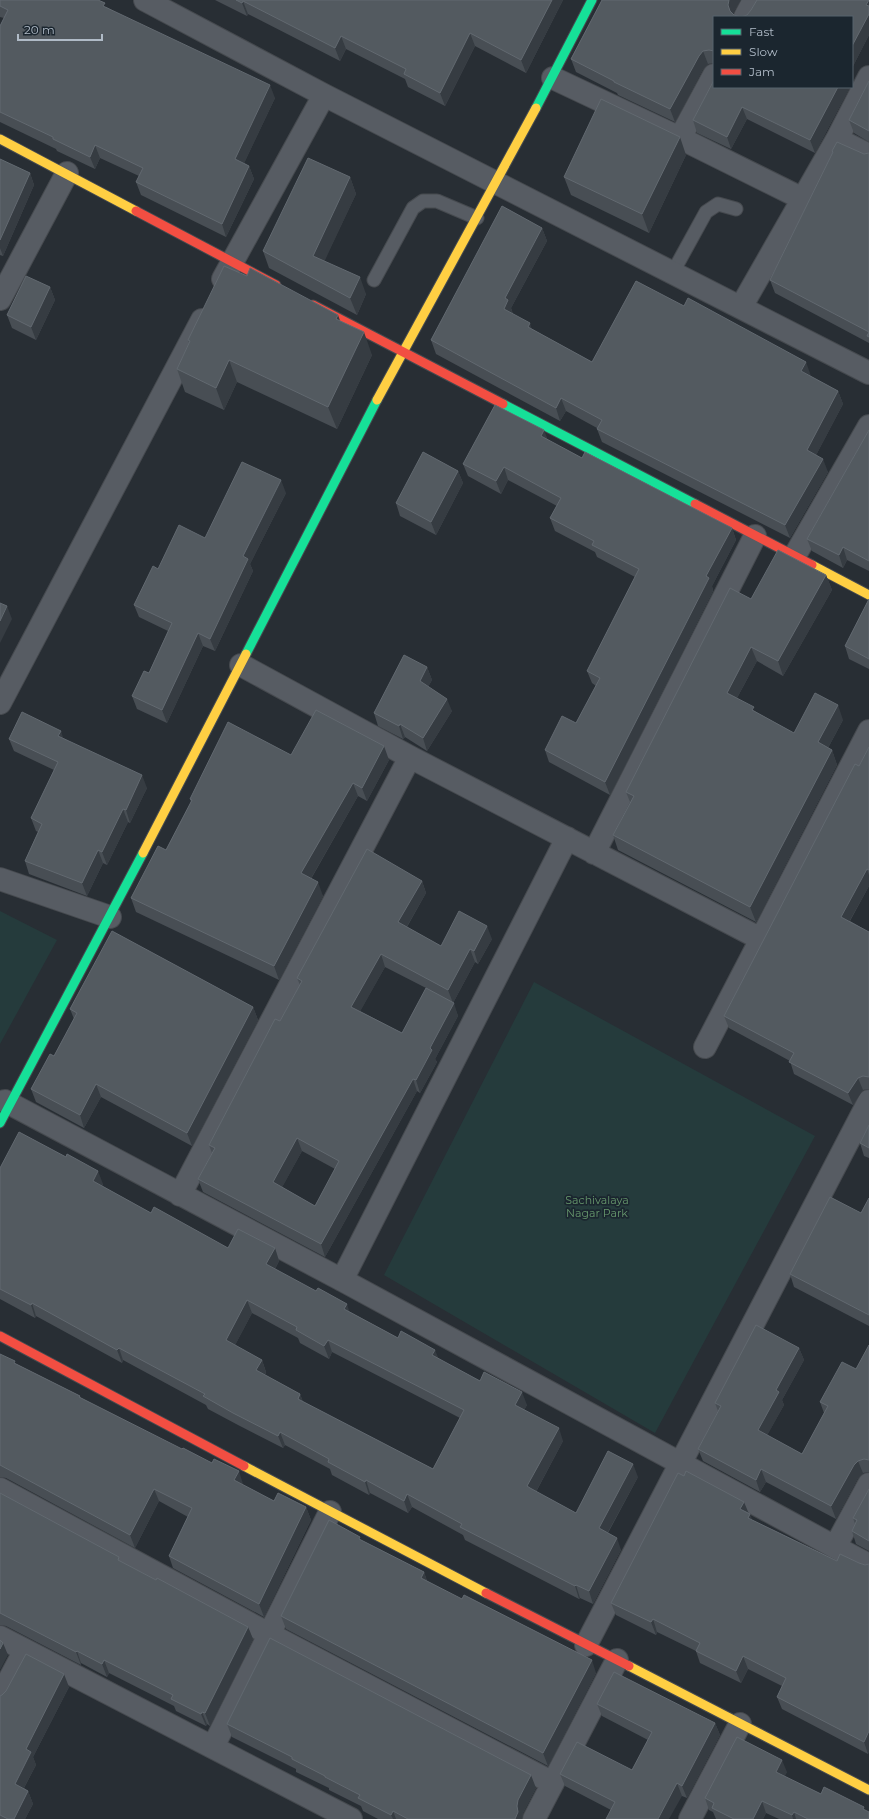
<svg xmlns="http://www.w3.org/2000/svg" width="869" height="1819" font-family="Montserrat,sans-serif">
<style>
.green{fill:#253b3c}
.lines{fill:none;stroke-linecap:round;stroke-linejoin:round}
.lane-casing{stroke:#464a4f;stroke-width:15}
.street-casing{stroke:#464a4f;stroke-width:24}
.fast-casing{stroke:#464a4f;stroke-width:11}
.slow-casing{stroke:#464a4f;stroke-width:11}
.jam-casing{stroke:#464a4f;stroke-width:11}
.lane{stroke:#575c63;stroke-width:13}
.street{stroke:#575c63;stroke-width:22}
.fast{stroke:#16e098;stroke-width:9}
.slow{stroke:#ffcf43;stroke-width:9}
.jam{stroke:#f24e42;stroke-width:9}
.wall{fill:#484e54;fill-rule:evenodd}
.shaded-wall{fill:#363c42}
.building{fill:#535a60;stroke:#626970;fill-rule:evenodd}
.labels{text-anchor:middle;stroke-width:3.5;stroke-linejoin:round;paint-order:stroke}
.park-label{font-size:11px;fill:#67986d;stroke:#1b262f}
</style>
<rect width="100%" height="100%" fill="#282e34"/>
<path class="green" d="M0,911L57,940L0,1044Z
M534,982L815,1136L655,1433L384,1275Z"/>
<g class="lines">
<defs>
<path id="lane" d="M673,272L706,212L718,204L736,209
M374,280L413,208L423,201H437L477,218"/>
<path id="street" d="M145,0L324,95L869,373
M745,17L754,0
M553,78L680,138L803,199
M680,138L714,75
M837,139L869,77
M223,279L324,95
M0,299L67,173
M741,307L837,139L869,155
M794,557L869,426
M241,665L410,757L761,939
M0,703L202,320
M594,853L755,536
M0,879L110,917
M705,1047L869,731
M5,1101L342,1280L835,1547
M180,1195L410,757
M342,1280L567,838
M869,1484L835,1547L869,1565
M0,1489L269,1634L553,1783
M0,1637L351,1819
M586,1645L869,1101
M0,1697L25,1650
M213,1747L330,1512
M534,1819L617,1660
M690,1819L740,1724"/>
<path id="fast" d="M536,108L592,0
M503,404L695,504
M246,654L377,400
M0,1123L143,853"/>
<path id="slow" d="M0,139L136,211
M377,400L536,108
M812,565L869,595
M143,853L246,654
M244,1466L486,1593
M629,1666L869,1790"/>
<path id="jam" d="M136,211L276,285
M313,305L503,404
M695,504L812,565
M0,1336L244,1466
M486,1593L629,1666"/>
</defs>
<use href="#lane" class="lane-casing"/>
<use href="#street" class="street-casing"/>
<use href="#fast" class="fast-casing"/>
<use href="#slow" class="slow-casing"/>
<use href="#jam" class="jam-casing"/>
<use href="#lane" class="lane"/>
<use href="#street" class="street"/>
<use href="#fast" class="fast"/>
<use href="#slow" class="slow"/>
<use href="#jam" class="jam"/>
</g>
<path class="wall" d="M0,0L106,7L275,98L244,163L249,166L254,179L226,237L141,195L136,182L139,176L100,158L95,169L57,151L56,149L0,122V26L4,18L0,17Z
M215,0H563L526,73L475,46L445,106L408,87L405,79L346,49L340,61L248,14L247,16Z
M602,0H741L734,11L733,14L734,15L741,17L869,0V35L852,68L714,17V63L708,64L703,69L675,122L618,95L617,93L576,72L571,59Z
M714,80L850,87L815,153L747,119L731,149L697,133L693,120Z
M869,81V142L854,133L849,120Z
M832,151L864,154L869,153V343L775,293L770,280L833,153Z
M686,155L649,233L571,195L564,177Z
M0,159L30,173L34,185L3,256L0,255Z
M350,177L356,194L324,261L366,294L357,315L269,268L263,251Z
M542,228L547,241L511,308L513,314L532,329L592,362L810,376L838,391L843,404L816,455L828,472L790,538L602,442L597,429V428L566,411L560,421L436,354L431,340Z
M50,287L55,300L36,340L12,328L7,315Z
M340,321L372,355L337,429L237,382L224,410L185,392L177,369L189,343L188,340Z
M869,430V571L847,560L843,568L812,551L807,539Z
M547,440L582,458L732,528L736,540L712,586L713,591L610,795L549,762L545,750L576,723L596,686L592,683L587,671L635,577L597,557L595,552L555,531L550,518L557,506L508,480L501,494L468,476L463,464Z
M458,471L463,483L436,535L400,516L396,503Z
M286,493L250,564L253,571L215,651L203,646L167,723L137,709L132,696L149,673L168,631L139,617L134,605L158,569L205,538Z
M826,575L832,590L783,676L757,661L737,698L756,712L794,733L843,720L828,748L832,750L837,765L756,922L618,850L613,835L630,802L626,792L751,599Z
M869,599V669L849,659L845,646Z
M427,667L432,680L428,687L452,711L427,751L405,737L403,739L378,726L374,713Z
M63,738L147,788L130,823L128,822L107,865L103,863L87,896L29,874L25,861L38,832L36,831L31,818L54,770L14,751L9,739Z
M869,747V886L850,921L869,932V1089L863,1090L853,1105L794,1074L790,1061L729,1028L724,1016Z
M291,755L389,760L367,801L358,796L311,879L323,896L279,980L136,912L131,898L166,850L191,802L190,799Z
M422,881L426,893L407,927L441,946L492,939L478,964L475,962L453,1003L458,1016L435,1059L437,1062L420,1093L417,1091L325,1257L203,1192L198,1179L212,1153L209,1145L280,1021L300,985L297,978ZM385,967L426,988L402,1033L360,1011ZM302,1151L335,1169L315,1206L282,1187Z
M253,1007L258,1020L192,1146L101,1097L84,1128L36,1102L31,1089L54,1056L74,1019L70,1009Z
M869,1125V1158L864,1156L860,1143Z
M0,1168L103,1184L102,1186L151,1213L228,1248H275L279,1261L275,1269L350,1312L398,1338L527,1405L524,1410L563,1441L536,1492L576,1513L638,1477L608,1533L621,1550L593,1604L580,1598L579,1599L465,1540L463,1535L412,1507L408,1513L370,1493L369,1495L332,1475L330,1469L285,1445L283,1448L238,1425L208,1409L206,1405L123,1360L122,1363L36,1316L35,1318L0,1299ZM252,1313L298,1338L300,1343L329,1359L332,1352L460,1418L433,1469L303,1402L300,1394L265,1375L266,1372L262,1360L235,1345Z
M869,1198V1326L794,1287L790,1274L861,1213Z
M869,1345V1472L863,1473L858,1478L836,1519L766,1482L760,1492L703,1461L698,1449L718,1411L715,1403L799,1348L804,1360L782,1400L784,1405L767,1435L802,1454L824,1413L820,1402L856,1369Z
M0,1354L16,1364L80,1396L81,1398L243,1484V1485L274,1501L306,1507L311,1520L264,1617L173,1568L169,1556L188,1517L159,1501L135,1548L6,1478L0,1477Z
M869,1489V1551L856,1544L852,1531L855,1524L853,1518Z
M0,1493L121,1562L248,1627L253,1639L210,1726L207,1724L206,1726L176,1711L174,1706L109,1673L107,1677L81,1663V1665L6,1626L0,1625Z
M748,1513L752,1520L837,1561L865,1565L869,1564L868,1754L782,1709L777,1697L782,1686L748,1669L741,1683L700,1663L696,1651L657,1632L656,1635L616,1615L611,1603Z
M361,1540L424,1572L427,1581L596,1673L548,1766L286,1629L281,1616Z
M69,1687L33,1757L36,1765L24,1788L28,1791L33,1804L25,1819H0V1696Z
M597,1704L715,1723L720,1735L687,1798L682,1796L611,1810L565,1786L560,1774L632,1770L648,1740L602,1716Z
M227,1724L536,1788L523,1813L522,1819H378L363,1811L361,1806L329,1790V1788L296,1772V1769L232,1737Z
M787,1772L784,1776L821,1794L866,1811L869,1819H779L766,1813L763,1819H716L713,1812L709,1810L705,1798Z"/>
<path class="shaded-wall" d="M552,0H563L526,73L521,60Z
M729,0H741L734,11L733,17H732L728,5Z
M869,0V12L866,5Z
M243,1L248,14L247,16L242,3Z
M869,14V35L852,68V46Z
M470,33L475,46L445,106L440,93Z
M341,36L346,49L340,61L335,48Z
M703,51L708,64L703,69L675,122L670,109L699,56Z
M270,85L275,98L240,172L235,159Z
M838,87H850L815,153L810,140Z
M742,107L747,119L731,149L727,137Z
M680,137L686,155L649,233L642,214Z
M95,145L100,158L95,169L90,157Z
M249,166L254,179L226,237L222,224Z
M30,173L34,185L3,256L0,248V240Z
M350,177L356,194L319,273L313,256Z
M542,228L547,241L511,308L513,314L508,323L504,309L505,298Z
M360,277L366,294L357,315L350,298Z
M50,287L55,300L36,340L31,327Z
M338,315L346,337L336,319Z
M530,323L534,337L528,327Z
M364,332L372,355L337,429L328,407Z
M229,360L237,382L224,410L216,388Z
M806,362L811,376L801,371Z
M838,391L843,404L812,463L807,450Z
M561,398L566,411L560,421L556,408Z
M544,430L549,443L541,436Z
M823,459L828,472L790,538L785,525Z
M504,467L508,480L501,494L496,481Z
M458,471L463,483L436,535L431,522Z
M281,480L286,493L250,564L253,571L215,651L210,639L243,556Z
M732,528L736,540L712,586L713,591L610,795L605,782L706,576Z
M843,547L847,560L843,568L839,555Z
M826,575L832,590L783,676L778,661Z
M7,606L12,619L0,643V621Z
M198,633L203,646L167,723L162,710Z
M751,647L757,661L732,707L727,693Z
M427,667L432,680L424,694L420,681Z
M447,699L452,711L427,751L423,738Z
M838,705L843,720L823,757L818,742Z
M400,724L405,737L403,739L399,726Z
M61,731L65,744L58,736Z
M384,746L389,760L367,801L362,788Z
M832,750L837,765L756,922L750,907Z
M142,775L147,788L130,823L126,810Z
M353,783L358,796L306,887L301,873Z
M123,809L128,822L107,865L102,852Z
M98,850L103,863L87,896L82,883Z
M867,869L869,875V886L845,929L841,917Z
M422,881L426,893L402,935L398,922Z
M318,882L323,896L279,980L274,966Z
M487,926L492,939L478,964L474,951Z
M470,949L475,962L453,1003L448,990Z
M381,954L385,967L356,1019L351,1007Z
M454,1003L458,1016L435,1059L437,1062L420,1093L416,1080L430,1048Z
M253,1007L258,1020L192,1146L187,1133Z
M858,1078L863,1090L853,1105L848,1093Z
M413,1079L417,1091L325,1257L321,1244Z
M96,1084L101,1097L84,1128L80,1115Z
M297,1138L302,1151L278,1195L273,1182Z
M98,1171L103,1184L98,1194L93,1181Z
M275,1248L279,1261L271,1277L266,1264Z
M247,1300L252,1313L231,1353L226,1340Z
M32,1303L36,1316L35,1318L31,1305Z
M347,1304L351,1317L344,1309Z
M328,1340L332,1352L329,1359L324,1346Z
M119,1348L123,1360L122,1363L117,1350Z
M799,1348L804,1360L782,1400L784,1405L763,1443L758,1430L776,1390Z
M435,1350L440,1362L432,1355Z
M262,1360L266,1372L260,1383L256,1370Z
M522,1392L527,1405L520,1418L515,1405Z
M300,1394L305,1407L298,1399Z
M559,1428L563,1441L532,1499L527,1486Z
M280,1432L285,1445L283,1448L278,1436Z
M858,1461L863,1473L858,1478L836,1519L831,1506L854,1465Z
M633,1464L638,1477L603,1541L599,1528Z
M761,1469L766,1482L760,1492L756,1480Z
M239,1471L243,1484L239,1493L234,1480Z
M366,1480L370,1493L369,1495L365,1482Z
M154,1489L159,1501L135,1548L130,1535Z
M407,1494L412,1507L408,1513L404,1501Z
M744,1502L749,1514L740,1509Z
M306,1507L311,1520L264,1617L259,1604Z
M750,1514L755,1527L748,1518Z
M617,1538L621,1550L593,1604L589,1591Z
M424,1572L428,1584L421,1578Z
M576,1585L580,1598L579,1599L575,1586Z
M653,1619L657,1632L656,1635L651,1622Z
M248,1627L253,1639L210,1726L205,1713Z
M3,1643L8,1655L0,1670V1649Z
M77,1651L81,1663V1665L76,1652Z
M743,1656L748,1669L741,1683L736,1671Z
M104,1660L109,1673L107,1677L102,1664Z
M592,1660L596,1673L548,1766L543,1753Z
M64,1674L69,1687L33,1757L36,1765L19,1797L15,1784L26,1749Z
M202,1712L207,1724L206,1726L201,1714Z
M715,1723L720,1735L687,1798L682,1786Z
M869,1731V1753L868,1754L864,1742Z
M782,1760L787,1772L781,1784L776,1772Z
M531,1775L536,1788L523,1813L522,1819H515L518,1800Z
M677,1783L682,1796L669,1819H658Z
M28,1791L33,1804L25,1819H14Z
M762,1801L766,1813L763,1819H753Z
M393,1811L396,1819H393L391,1815Z
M794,1812L796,1819H793L792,1815Z"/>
<path class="building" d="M0,0H98L105,3L103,6L270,85L235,159L249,166L222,224L136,182L143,168L95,145L90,157L53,139V137L0,112V26L8,10L0,6Z
M236,0H552L521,60L470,33L440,93L404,74L406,69L341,36L335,48L243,1L242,3Z
M602,0H729L728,5L730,11L734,15L741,17L747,15L751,10L757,0H869L866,5L869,6V14L852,46V17H714V51L709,50L703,51L699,56L670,109L614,82V81L571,59Z
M714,80V87H838L810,140L742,107L727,137L693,120Z
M869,81V131L849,120Z
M601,99L680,137L642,214L564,177Z
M837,142L864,154L869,153V337L867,336L869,332L770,280L833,152L832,151Z
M308,158L350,177L313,256L360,277L350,298L263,251Z
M0,159L30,173L0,240Z
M502,206L542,228L505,298L508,300L504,309L530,323L528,327L592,362L636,281L684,306L688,298L806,362L801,371L838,391L807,450L823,459L785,525L597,429L602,420L561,398L556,408L431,340Z
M224,266L247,276L250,268L338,315L336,319L364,332L328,407L229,360L216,388L177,369L190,341L188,340Z
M26,276L50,287L31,327L7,315Z
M495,405L544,430L541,436L582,458L585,452L732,528L706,576L709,578L605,782L545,750L562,716L576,723L600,678L587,671L639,569L592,545L594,541L550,518L561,498L504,467L496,481L463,464Z
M869,430V561L843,547L839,555L807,539Z
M423,452L458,471L431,522L396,503Z
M242,462L281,480L243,556L248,559L210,639L198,633L162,710L132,696L144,671L149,673L172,623L134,605L153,566L158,569L179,525L205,538Z
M778,550L826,575L778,661L751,647L727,693L754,707L752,710L794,733L815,693L838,705L818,742L832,750L750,907L613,835L634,796L626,792L730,588L751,599Z
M869,599V659L845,646Z
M0,603L7,606L0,621Z
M404,655L427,667L420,681L447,699L423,738L400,724L399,726L374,713Z
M316,710L384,746L362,788L353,783L301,873L318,882L274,966L131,898L158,846L166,850L192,800L190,799L228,722L291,755Z
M22,712L61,731L58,736L142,775L126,810L123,809L102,852L98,850L82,883L25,861L42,824L31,818L58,762L9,739Z
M869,747V870L867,869L841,917L869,932V1077L863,1076L858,1078L848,1093L789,1062L794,1053L724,1016L855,764L859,766Z
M367,849L422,881L398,922L441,946L459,911L487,926L474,951L470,949L448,990L381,954L351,1007L402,1033L426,988L454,1003L430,1048L432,1050L416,1080L413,1079L321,1244L198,1179L215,1148L209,1145L275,1019L280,1021L302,981L297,978ZM297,1138L339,1161L315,1206L273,1182Z
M112,931L253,1007L187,1133L96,1084L80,1115L31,1089L50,1054L54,1056L77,1013L70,1009Z
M869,1125V1148L860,1143Z
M19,1132L66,1157L67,1154L98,1171L93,1181L151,1213L154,1207L228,1248L238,1229L275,1248L266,1264L316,1291L318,1288L347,1304L344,1309L398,1338L401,1331L435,1350L432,1355L480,1381L484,1372L522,1392L515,1405L559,1428L527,1486L530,1488L576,1513L608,1451L633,1464L599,1528L617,1538L589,1591L576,1585L575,1586L460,1527L462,1524L407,1494L404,1501L366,1480L365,1482L328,1462L329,1459L280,1432L278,1436L233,1413L203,1396L205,1394L119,1348L117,1350L32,1303L31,1305L0,1289V1168ZM247,1300L297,1327L296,1330L324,1346L328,1340L464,1410L433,1469L298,1399L300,1394L256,1370L262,1360L226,1340Z
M830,1197L861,1213L869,1198V1315L790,1274Z
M756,1325L799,1348L776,1390L779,1392L758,1430L802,1454L828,1406L820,1402L842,1362L856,1369L869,1345V1460L864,1459L858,1461L854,1465L831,1506L761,1469L756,1480L698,1449L721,1406L715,1403Z
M0,1354L15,1361L14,1363L80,1396L79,1397L182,1449L183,1448L212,1463L214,1459L239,1471L234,1480L274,1501L278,1493L306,1507L259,1604L169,1556L192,1508L154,1489L130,1535L0,1465Z
M686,1471L744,1502L740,1509L750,1514L748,1518L837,1561L840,1554L859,1563L865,1565L869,1564V1731L864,1742L777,1697L786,1678L743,1656L736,1671L696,1651L700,1643L653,1619L651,1622L611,1603L678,1473L684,1476Z
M869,1489V1541L852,1531L857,1520L853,1518Z
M0,1493L119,1557L118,1560L156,1580L157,1578L248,1627L205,1713L202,1712L201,1714L171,1699L173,1695L104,1660L102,1664L77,1651L76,1652L0,1613Z
M329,1520L360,1537L359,1539L424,1572L421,1578L462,1599L464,1595L592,1660L543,1753L281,1616Z
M270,1638L531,1775L518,1800L517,1806L518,1812L515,1819H408L393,1811L391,1815L358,1798L360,1795L325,1777V1776L292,1759V1757L227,1724Z
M0,1640L3,1643L0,1649Z
M26,1654L64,1674L26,1749L31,1752L15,1784L28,1791L14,1819H8L0,1815V1696L2,1695L6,1691Z
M614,1672L715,1723L682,1786L677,1783L658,1819H606L615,1802L560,1774L577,1742L632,1770L652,1732L597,1704Z
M737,1737L782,1760L776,1772L821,1794L824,1787L864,1807L863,1809L869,1812V1819H808L794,1812L792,1815L762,1801L753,1819H734L712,1808L714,1803L705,1798Z"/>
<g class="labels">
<g class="park-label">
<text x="597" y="1204">Sachivalaya<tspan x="597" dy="13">Nagar Park</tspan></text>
</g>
</g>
<rect x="713" y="16" width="140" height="72" fill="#1b262f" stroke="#57626c"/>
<rect x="721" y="29" width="20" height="6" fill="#16e098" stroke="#57626c"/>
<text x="749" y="36" font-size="12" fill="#b0bbc7">Fast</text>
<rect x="721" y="49" width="20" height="6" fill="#ffcf43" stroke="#57626c"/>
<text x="749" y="56" font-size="12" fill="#b0bbc7">Slow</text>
<rect x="721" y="69" width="20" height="6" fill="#f24e42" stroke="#57626c"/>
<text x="749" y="76" font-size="12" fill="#b0bbc7">Jam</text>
<path d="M18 34v6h84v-6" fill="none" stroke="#b0bbc7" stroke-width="2"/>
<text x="24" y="34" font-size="12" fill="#b0bbc7" stroke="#1b262f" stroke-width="3" paint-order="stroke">20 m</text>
</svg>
